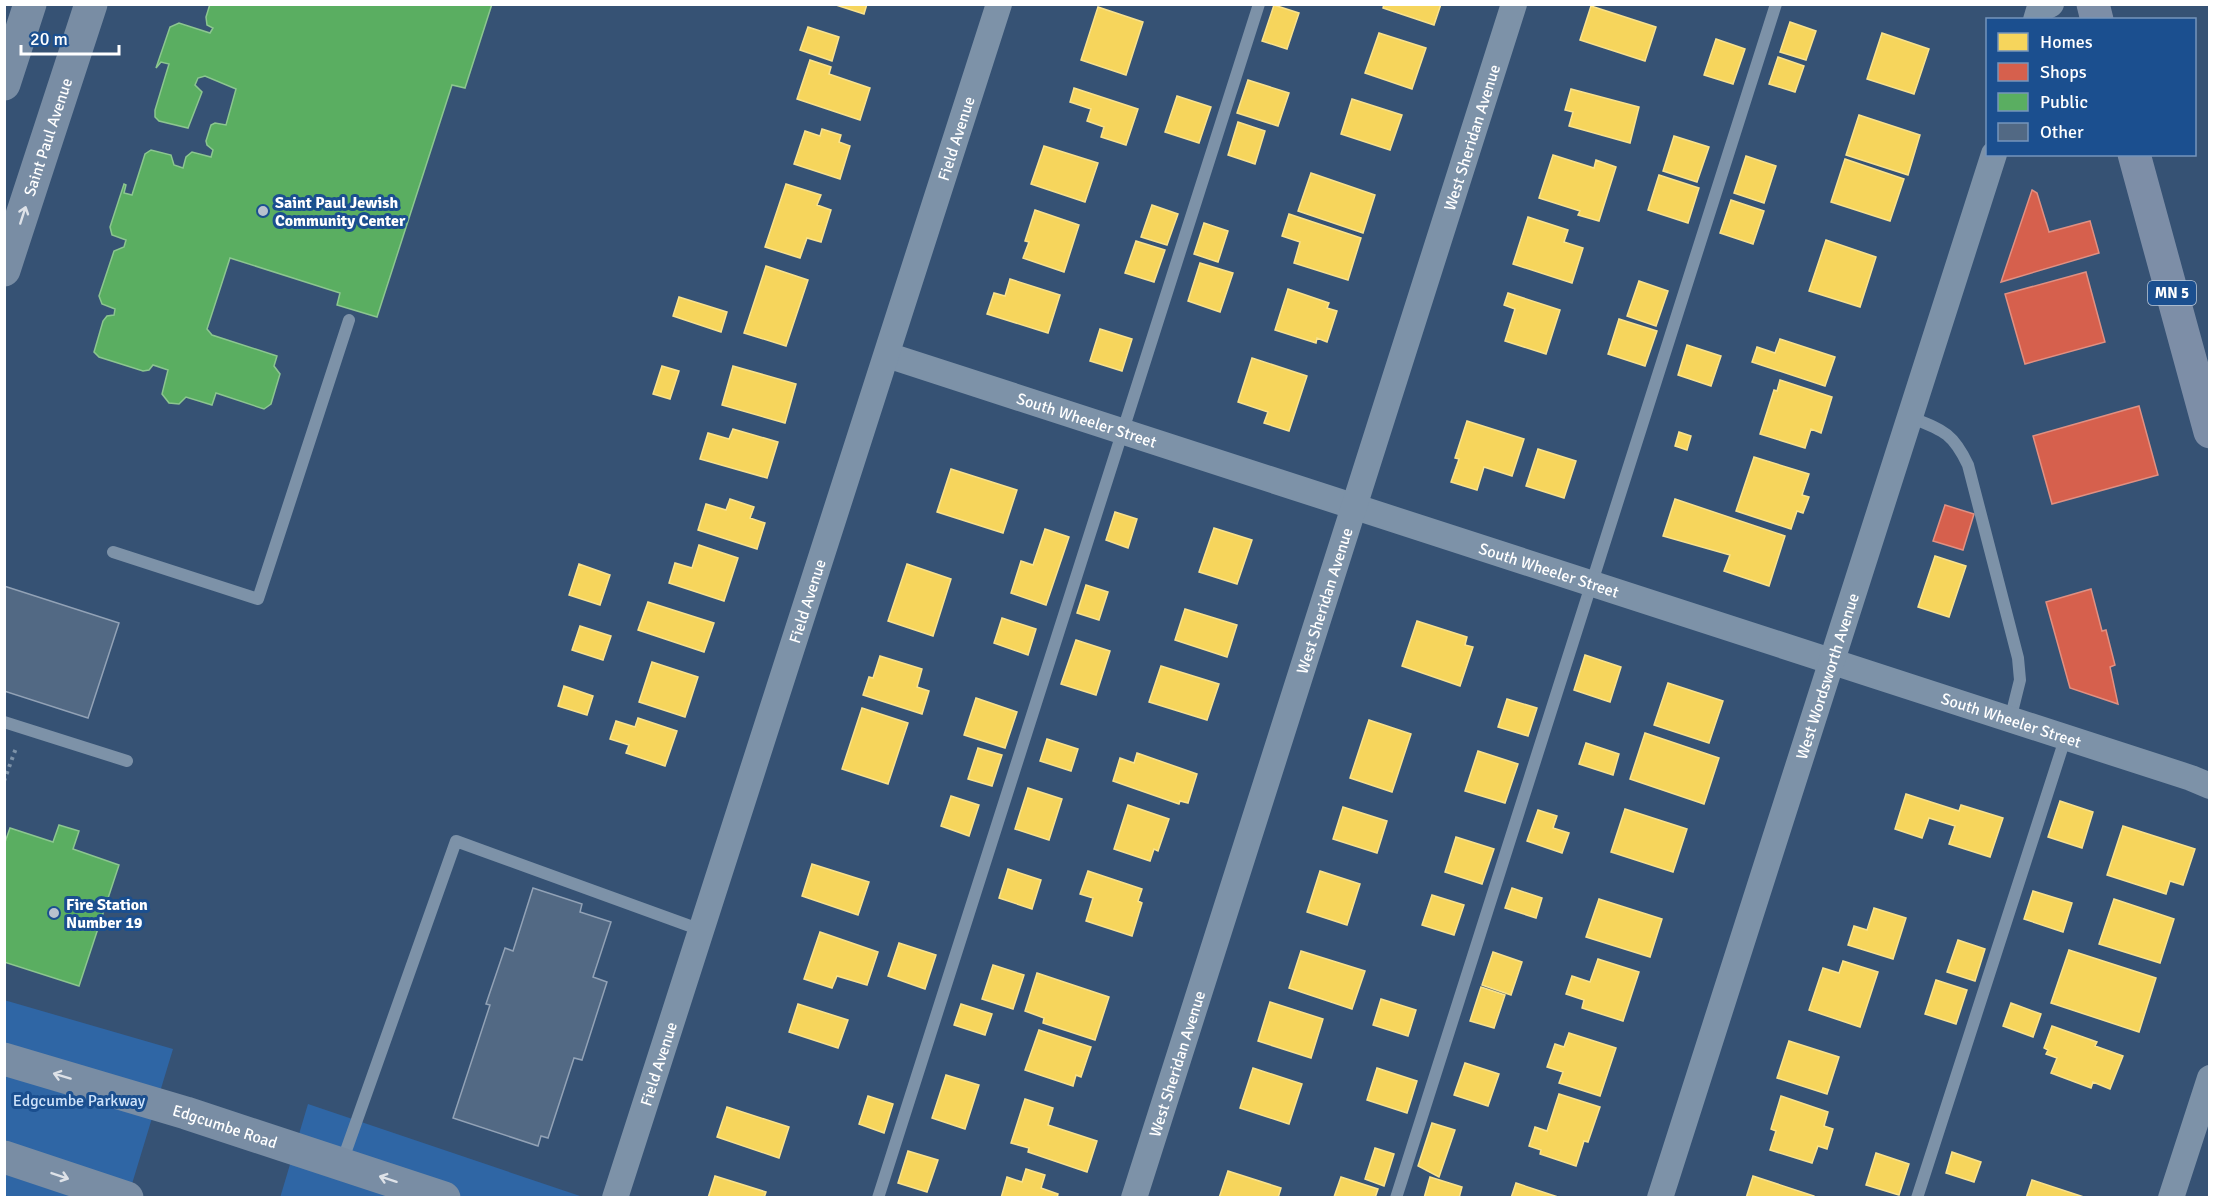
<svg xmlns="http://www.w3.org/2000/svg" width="2214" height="1202" font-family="Signika,sans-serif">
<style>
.green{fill:#2f66a5}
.homes{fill:#f6d55c;stroke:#f9e28d;stroke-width:1.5}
.shops{fill:#d6604d;stroke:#e29082;stroke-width:1.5}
.public{fill:#5aae61;stroke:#8cc690;stroke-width:1.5}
.building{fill:#526984;stroke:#92a2b6;stroke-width:1.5}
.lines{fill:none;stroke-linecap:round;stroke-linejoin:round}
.path{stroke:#7d92a8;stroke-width:4;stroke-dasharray:3 4.5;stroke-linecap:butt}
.lane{stroke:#7d92a8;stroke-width:12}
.street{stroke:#7d92a8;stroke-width:26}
.secondary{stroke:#798da4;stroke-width:33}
.primary{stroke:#7d8ea7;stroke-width:33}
.oneway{stroke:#dee2e8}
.poi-dot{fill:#b9c2ce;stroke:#1b4f8f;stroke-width:2}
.labels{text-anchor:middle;stroke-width:6;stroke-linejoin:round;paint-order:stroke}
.shield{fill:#1b4f8f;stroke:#bbcadd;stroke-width:1.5}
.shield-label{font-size:15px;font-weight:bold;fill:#fff}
.street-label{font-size:16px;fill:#fff;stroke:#1b4f8f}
.poi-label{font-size:16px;font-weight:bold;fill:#fff;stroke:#1b4f8f;text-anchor:start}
.park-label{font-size:16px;fill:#cfe3fa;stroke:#1b4f8f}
</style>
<rect width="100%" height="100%" fill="#365274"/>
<path class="green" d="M4,1000L173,1049L128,1197H5Z
M308,1104L583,1197L280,1198Z"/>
<path class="homes" d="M833,4H867L864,14Z
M1384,4H1441L1434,25L1383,8Z
M1274,5L1299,13L1287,49L1262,41Z
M1591,6L1656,27L1645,61L1580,40Z
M1098,7L1143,22L1126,75L1081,60Z
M1790,22L1816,31L1806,60L1780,52Z
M808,27L839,37L832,61L800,50Z
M1379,33L1426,48L1412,89L1365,73Z
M1882,33L1929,49L1914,94L1867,79Z
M1716,39L1745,49L1733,84L1704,75Z
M1778,57L1804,66L1795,92L1769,84Z
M810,60L831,67L829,74L870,88L860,120L797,99Z
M1248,80L1289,93L1278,126L1237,113Z
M1074,88L1138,109L1126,145L1101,137L1104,127L1087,121L1091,109L1070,102Z
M1571,89L1639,107L1630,143L1569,126L1573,112L1565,110Z
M1177,96L1211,107L1199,143L1165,132Z
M1352,99L1402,115L1390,150L1341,134Z
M1859,115L1920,135L1908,175L1846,155Z
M1238,122L1265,131L1255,164L1228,155Z
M822,129L841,135L839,142L850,146L840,179L794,164L805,131L820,136Z
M1674,136L1709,147L1697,182L1663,171Z
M1044,146L1098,163L1085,202L1031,184Z
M1553,155L1594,168L1596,160L1616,167L1599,221L1578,215L1580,211L1539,198Z
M1746,156L1776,166L1764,203L1734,193Z
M1845,159L1904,179L1890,221L1831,202Z
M1311,173L1375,195L1363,233L1298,211Z
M1659,175L1699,188L1688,223L1648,210Z
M786,184L821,195L817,205L831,210L821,242L807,238L800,258L765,247Z
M1731,200L1764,211L1753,244L1720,233Z
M1152,205L1178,214L1167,245L1141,237Z
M1035,210L1079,225L1064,272L1023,258L1029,242L1025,241Z
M1289,214L1361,238L1348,280L1294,263L1300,242L1282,236Z
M1528,217L1568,230L1564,242L1583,248L1572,283L1513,264Z
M1204,223L1228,231L1218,262L1194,254Z
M1826,240L1876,257L1860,307L1809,291Z
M1136,241L1165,250L1154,282L1125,273Z
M1200,263L1233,273L1220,312L1188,301Z
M766,266L808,280L786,346L744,333Z
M1010,279L1060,295L1048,333L987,314L994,293L1005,296Z
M1639,281L1668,291L1656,326L1627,316Z
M1288,289L1329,303L1327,308L1337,311L1327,342L1317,338L1316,343L1275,330Z
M1508,293L1560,310L1546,354L1505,341L1515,309L1504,305Z
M679,297L727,312L721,332L673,316Z
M1619,319L1657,331L1645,366L1608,354Z
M1100,329L1132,339L1122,371L1090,361Z
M1780,339L1835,357L1825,386L1752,362L1757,347L1775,353Z
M1687,345L1721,356L1711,386L1678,375Z
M1252,358L1307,376L1289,431L1264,423L1268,412L1238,402Z
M662,366L679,371L670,399L653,394Z
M733,366L796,384L785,423L722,405Z
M1780,380L1832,397L1821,433L1811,429L1805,448L1760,434L1774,390L1777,391Z
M1467,421L1524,439L1512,476L1484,467L1477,490L1451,482L1459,459L1455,458Z
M733,429L778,442L767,478L700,459L708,433L729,439Z
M1679,432L1691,436L1687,450L1675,446Z
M1538,449L1576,461L1564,498L1526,486Z
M1754,457L1809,474L1802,495L1809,497L1803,513L1797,511L1791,529L1736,511Z
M951,469L1017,490L1003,533L937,512Z
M730,499L754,507L750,518L765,523L757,549L698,530L706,504L726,510Z
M1675,499L1785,536L1769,586L1724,571L1730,555L1663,536Z
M1115,512L1137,519L1128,548L1106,540Z
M1214,528L1252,540L1237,584L1199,572Z
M1045,529L1069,537L1046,605L1011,593L1021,561L1033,565Z
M699,545L738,558L724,601L669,583L675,563L692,568Z
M1935,556L1966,566L1949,617L1918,607Z
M579,564L610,575L600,605L569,595Z
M907,564L951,579L933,636L888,621Z
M1086,585L1108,592L1099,620L1077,613Z
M648,602L714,623L704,652L638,630Z
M1185,609L1237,625L1227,657L1175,640Z
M1002,618L1036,629L1028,655L994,643Z
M1417,621L1467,637L1465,645L1473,647L1460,686L1402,666Z
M580,626L611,636L603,660L572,650Z
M1076,640L1110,651L1096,695L1061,684Z
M1585,655L1621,667L1610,702L1574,690Z
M880,656L922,669L917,687L929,691L922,714L863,695L869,677L873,678Z
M652,662L698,677L685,717L639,702Z
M1161,666L1219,684L1207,720L1149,702Z
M1668,683L1723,701L1709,743L1654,725Z
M564,686L593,696L587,715L558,706Z
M976,698L1017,712L1005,748L964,735Z
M1507,699L1537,708L1528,736L1498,727Z
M862,708L908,723L888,784L842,769Z
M638,718L677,731L665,766L626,753L629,745L610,739L616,721L635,727Z
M1369,720L1411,734L1392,792L1350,778Z
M1645,733L1719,758L1704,804L1630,779Z
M1047,739L1078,749L1071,771L1040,761Z
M1586,743L1619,754L1613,775L1579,764Z
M978,748L1002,755L992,786L968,779Z
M1478,751L1518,764L1505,803L1465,791Z
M1137,753L1197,774L1188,803L1180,801L1179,804L1113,781L1120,758L1134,763Z
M1028,788L1062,799L1049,840L1015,829Z
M1906,794L1959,811L1961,805L2003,818L1990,857L1949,844L1955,826L1929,818L1922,838L1895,829Z
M951,796L979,805L969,836L941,826Z
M2060,801L2093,812L2082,848L2048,837Z
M1128,805L1169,819L1158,851L1154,849L1150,861L1114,849Z
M1343,807L1387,821L1377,853L1333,839Z
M1625,809L1687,829L1673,872L1611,852Z
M1538,810L1557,816L1553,828L1569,833L1562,853L1527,841Z
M2123,826L2195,849L2183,885L2170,881L2166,894L2107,875Z
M1456,837L1494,849L1482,884L1445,872Z
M812,864L869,882L858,915L802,896Z
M1008,869L1041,880L1032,909L999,898Z
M1088,871L1142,889L1138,901L1142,903L1132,936L1086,921L1093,898L1080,894Z
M1320,871L1360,884L1347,925L1307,912Z
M1512,888L1542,898L1536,918L1505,908Z
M2033,891L2072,903L2063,932L2024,919Z
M1432,895L1464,905L1454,935L1422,925Z
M1599,899L1662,919L1650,957L1586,937Z
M2114,899L2174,919L2160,963L2099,944Z
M1874,908L1906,918L1893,959L1848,945L1854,926L1867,930Z
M820,932L878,952L867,985L837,976L832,988L804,979Z
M1958,940L1985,949L1975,981L1947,972Z
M899,943L936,955L925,989L888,976Z
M2069,950L2156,978L2139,1032L2051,1003Z
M1301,951L1365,971L1352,1009L1289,988Z
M1493,952L1522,962L1511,995L1482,985Z
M1598,959L1639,972L1623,1021L1582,1008L1584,1000L1566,994L1572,976L1590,982Z
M1843,961L1878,972L1860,1027L1809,1010L1823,968L1839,973Z
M993,965L1024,975L1013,1009L982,999Z
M1037,973L1109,997L1095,1040L1043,1023L1044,1018L1025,1011Z
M1936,980L1967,990L1956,1024L1925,1014Z
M1481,987L1505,995L1494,1028L1470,1021Z
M1381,999L1416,1010L1408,1036L1373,1025Z
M1270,1002L1323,1019L1311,1058L1258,1041Z
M2011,1003L2041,1014L2033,1037L2003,1026Z
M798,1004L848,1020L838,1048L789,1032Z
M961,1004L992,1014L985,1035L954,1025Z
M2052,1026L2097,1042L2095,1046L2123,1056L2110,1089L2093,1082L2091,1088L2051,1073L2057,1058L2046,1054L2048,1050L2044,1048Z
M1039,1030L1091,1047L1081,1077L1076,1075L1073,1086L1025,1070Z
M1569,1033L1616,1048L1600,1096L1559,1083L1563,1072L1547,1067L1555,1044L1564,1047Z
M1789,1041L1839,1057L1827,1094L1777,1078Z
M1465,1063L1499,1074L1488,1106L1454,1095Z
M1253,1068L1302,1084L1289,1124L1240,1108Z
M1377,1068L1417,1081L1407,1113L1367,1100Z
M946,1075L979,1085L965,1129L932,1118Z
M1559,1094L1600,1107L1588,1142L1584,1141L1576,1166L1540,1154L1541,1150L1529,1146L1535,1127L1547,1131Z
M868,1096L893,1104L884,1133L859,1124Z
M1781,1096L1828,1112L1824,1126L1833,1129L1827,1149L1818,1146L1812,1163L1770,1150L1776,1131L1771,1129Z
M1025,1099L1053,1108L1048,1125L1097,1141L1087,1172L1028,1152L1029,1148L1011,1143Z
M727,1107L789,1127L779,1158L717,1137Z
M1432,1123L1455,1130L1439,1177L1418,1166Z
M1375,1148L1394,1154L1384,1186L1365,1179Z
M908,1151L938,1160L927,1192L898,1183Z
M1952,1152L1981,1162L1974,1182L1946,1173Z
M1876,1153L1909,1164L1899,1195L1866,1185Z
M1026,1169L1045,1175L1041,1188L1058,1194L1057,1198H1001L1007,1177L1022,1182Z
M1228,1171L1281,1188L1278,1198H1219Z
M715,1176L766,1192L764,1198H708Z
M1753,1176L1814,1196V1198H1746Z
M1341,1177L1378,1189L1375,1198L1334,1197Z
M1430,1177L1462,1187L1459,1198H1424Z
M2032,1180L2084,1197V1198H2026Z
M1516,1183L1561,1198H1511Z"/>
<path class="shops" d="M2032,190L2037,193L2049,232L2090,221L2099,253L2001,282Z
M2086,272L2105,342L2025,364L2005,294Z
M2139,406L2158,475L2052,504L2033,436Z
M1945,505L1974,514L1963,550L1933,541Z
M2091,589L2102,631L2106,630L2115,665L2110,667L2118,704L2070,688L2046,602Z"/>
<path class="public" d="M210,4H492L465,88L452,85L377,317L337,305L340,293L230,258L207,329L212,335L277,356L274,366L280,374L271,404L264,409L216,393L212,405L186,397L179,404L169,403L162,394L168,370L153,365L149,370L143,371L99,357L94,352L103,321L107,316L114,315L115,309L102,304L99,296L114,251L124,247L126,240L112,235L110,227L124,184L126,185L124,193L132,195L145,154L151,150L171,155L174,165L183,168L186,157L192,152L211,157L213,150L207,145L206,141L211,125L215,123L226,125L236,89L205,76L198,78L195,85L202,92L188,128L159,121L155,117V110L169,64L161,62L156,68L170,27L179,23L210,33L213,28L207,25L206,17Z
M59,825L79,831L73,849L119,865L79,986L4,962V845L10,828L53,842Z"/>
<path class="building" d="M4,586L119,623L88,718L4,691Z
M533,888L582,904L580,912L611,922L593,977L607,982L582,1060L574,1058L548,1138L541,1136L538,1146L453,1118L490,1005L486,1004L505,948L513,951Z"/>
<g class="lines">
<path class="path" d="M4,781L16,748"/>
<path class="lane" d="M1912,418C1943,430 1953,433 1968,465L2018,658L2020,680L2010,720
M113,552L258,599L349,320
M4,722L127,761
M342,1162L456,841L701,930
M878,1198L1259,4
M1396,1198L1776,4
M1917,1198L2065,739"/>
<g class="street">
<path d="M2036,20L2039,10L2051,4"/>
<path id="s1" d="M887,355L2191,778L2210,786"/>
<path id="s2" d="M615,1198L999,4"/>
<path id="s3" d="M1134,1198L1514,4"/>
<path id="s4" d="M1660,1198L1994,154"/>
<path d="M2171,1198L2210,1078"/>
</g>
<g class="secondary">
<path d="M4,84L30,4"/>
<path id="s5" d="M4,270L91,4"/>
<path id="s6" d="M4,1059L186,1113L444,1198"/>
<path d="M4,1157L127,1198"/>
</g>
<path class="primary" d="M2093,4L2097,20
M2134,154L2210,432"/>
</g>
<defs><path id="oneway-shaft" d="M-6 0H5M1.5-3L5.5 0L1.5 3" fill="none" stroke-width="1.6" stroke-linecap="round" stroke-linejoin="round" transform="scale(1.5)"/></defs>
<g class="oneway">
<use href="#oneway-shaft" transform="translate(23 215) rotate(-72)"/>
<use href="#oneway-shaft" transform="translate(62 1076) rotate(-163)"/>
<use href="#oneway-shaft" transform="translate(60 1176) rotate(19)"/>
<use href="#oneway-shaft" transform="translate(388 1179) rotate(-162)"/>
</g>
<g class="poi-dot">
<circle cx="263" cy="211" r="6"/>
<circle cx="54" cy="913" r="6"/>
</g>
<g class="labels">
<rect class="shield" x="2148" y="281" width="48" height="24" rx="4.5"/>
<g class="shield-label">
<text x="2172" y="298">MN 5</text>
</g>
<g class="street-label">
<text dy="6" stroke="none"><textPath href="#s5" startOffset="140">Saint Paul Avenue</textPath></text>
<text dy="6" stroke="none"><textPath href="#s2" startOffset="1113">Field Avenue</textPath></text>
<text dy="6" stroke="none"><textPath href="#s3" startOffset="1113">West Sheridan Avenue</textPath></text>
<text dy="6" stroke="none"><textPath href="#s1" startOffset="210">South Wheeler Street</textPath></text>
<text dy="6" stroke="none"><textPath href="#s1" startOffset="696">South Wheeler Street</textPath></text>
<text dy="6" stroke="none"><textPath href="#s2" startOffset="627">Field Avenue</textPath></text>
<text dy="6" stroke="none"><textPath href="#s3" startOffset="627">West Sheridan Avenue</textPath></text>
<text dy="6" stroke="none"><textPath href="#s4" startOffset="548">West Wordsworth Avenue</textPath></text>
<text dy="6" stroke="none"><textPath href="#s1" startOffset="1182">South Wheeler Street</textPath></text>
<text dy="6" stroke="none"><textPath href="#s2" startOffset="141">Field Avenue</textPath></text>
<text dy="6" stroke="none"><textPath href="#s3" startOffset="141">West Sheridan Avenue</textPath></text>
<text dy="6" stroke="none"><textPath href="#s6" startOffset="231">Edgcumbe Road</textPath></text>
</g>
<g class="poi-label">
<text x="275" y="208">Saint Paul Jewish<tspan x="275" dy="18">Community Center</tspan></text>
<text x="66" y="910">Fire Station<tspan x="66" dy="18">Number 19</tspan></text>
</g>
<g class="park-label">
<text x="79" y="1106">Edgcumbe Parkway</text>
</g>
</g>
<rect width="2214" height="1202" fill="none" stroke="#ffffff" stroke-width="12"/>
<rect x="1986" y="18" width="210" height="138" fill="#1b4f8f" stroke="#7695bc" stroke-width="1.5"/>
<rect x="1998" y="33" width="30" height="18" fill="#f6d55c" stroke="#7695bc" stroke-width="1.5"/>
<text x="2040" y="48" font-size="18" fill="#ffffff">Homes</text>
<rect x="1998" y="63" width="30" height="18" fill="#d6604d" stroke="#7695bc" stroke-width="1.5"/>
<text x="2040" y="78" font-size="18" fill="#ffffff">Shops</text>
<rect x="1998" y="93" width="30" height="18" fill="#5aae61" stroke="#7695bc" stroke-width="1.5"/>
<text x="2040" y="108" font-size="18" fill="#ffffff">Public</text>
<rect x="1998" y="123" width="30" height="18" fill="#526984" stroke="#7695bc" stroke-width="1.5"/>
<text x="2040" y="138" font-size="18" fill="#ffffff">Other</text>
<path d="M21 45v9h98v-9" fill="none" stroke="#ffffff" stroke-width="3"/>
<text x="30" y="45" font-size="18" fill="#ffffff" stroke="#1b4f8f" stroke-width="4.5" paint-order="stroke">20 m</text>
</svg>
